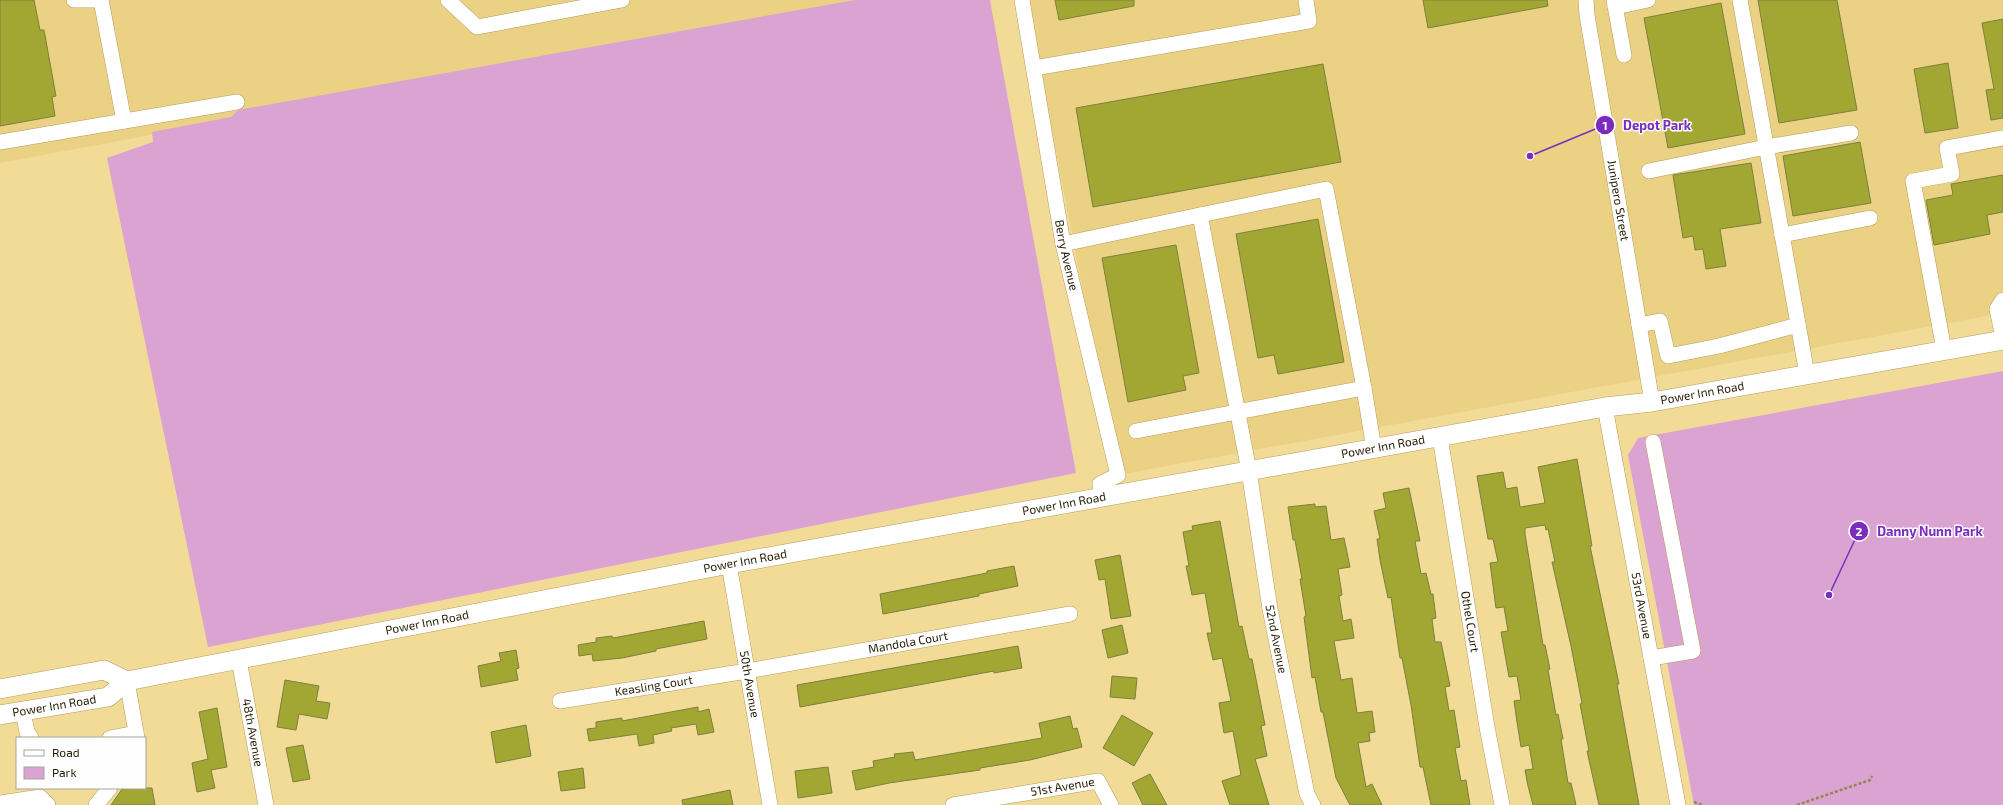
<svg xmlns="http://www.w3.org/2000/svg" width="2003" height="805" font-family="'Exo 2',sans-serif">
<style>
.built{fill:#ead184}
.green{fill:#dba3d2}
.building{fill:#a2a734;stroke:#7c803d}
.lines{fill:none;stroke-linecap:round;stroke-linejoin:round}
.minor-casing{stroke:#b39d5a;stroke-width:16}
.major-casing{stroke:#b39d5a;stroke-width:20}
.path{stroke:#958554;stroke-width:2.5;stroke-dasharray:3 2;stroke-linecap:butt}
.minor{stroke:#fff;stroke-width:15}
.major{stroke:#fff;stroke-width:19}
.labels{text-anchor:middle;stroke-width:3;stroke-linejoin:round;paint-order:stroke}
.street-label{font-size:12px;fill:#241b01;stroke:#fefefe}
.leader{fill:none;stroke:#7b2cbf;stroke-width:1.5}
.callout-dot{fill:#7b2cbf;stroke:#fefefe;stroke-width:1.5}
.mark-label{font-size:12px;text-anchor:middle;font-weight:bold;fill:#fff}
.callout-label{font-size:13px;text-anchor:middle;font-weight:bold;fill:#7b2cbf;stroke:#fefefe;stroke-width:3;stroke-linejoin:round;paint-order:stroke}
</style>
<rect width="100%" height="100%" fill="#f2db97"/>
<path class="built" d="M0,0H916L248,117L0,163Z
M1027,0H2003V313L1118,475Z"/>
<path class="green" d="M855,0H990L1076,473L208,647L107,158L153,142L152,132L231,117L238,110Z
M2003,371V805H1694L1628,455L1638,438Z"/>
<path class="building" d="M0,0H34L40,30H44L56,96L52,97L55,116L0,126Z
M1055,0H1134V6L1059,20Z
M1423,0H1547L1548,6L1428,28Z
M1758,0H1837L1857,110L1779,123Z
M1721,3L1745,134L1668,148L1644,18Z
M2003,19V118L1991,120L1986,90L1994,89L1982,23Z
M1948,63L1958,128L1925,133L1914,69Z
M1323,64L1341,162L1093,207L1076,108Z
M1860,142L1871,203L1793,216L1783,156Z
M1751,163L1761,223L1720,229L1726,266L1706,269L1703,249L1695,250L1693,236L1683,238L1673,175Z
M2003,175V212L1987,215L1990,234L1934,245L1926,200L1953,195L1951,184Z
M1318,219L1344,362L1278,374L1274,355L1258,358L1236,234Z
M1176,245L1199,373L1183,376L1186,390L1128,402L1102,258Z
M1577,459L1592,546H1590L1619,684H1617L1639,805H1599L1587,751H1589L1580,704L1582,703L1571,646L1552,562H1555L1548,529L1546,530L1545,525L1525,528V534L1543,645H1545L1550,669L1548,670L1556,715L1558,714L1563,739H1561L1568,783H1571L1576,805H1533L1528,786L1525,770L1533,769L1529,745L1521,747L1517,722L1514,701L1521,700L1517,676L1509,677L1501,632L1508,631L1504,607L1496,608L1490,563L1498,562L1493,539H1488L1477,476L1503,472L1506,489L1517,487L1520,507L1545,503L1538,467Z
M1409,488L1420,541H1415L1421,574L1426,573L1431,594H1433L1436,618L1432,619L1435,642H1441L1450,686L1445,687L1449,711L1454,710L1460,747L1455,748L1461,781L1466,780L1470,805H1431L1423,767H1420L1411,705L1402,658H1400L1391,597L1388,598L1380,560L1377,539H1380L1374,511L1386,508L1383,493Z
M1315,504V507L1326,506L1331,540L1344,538L1350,567L1338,569L1342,595L1339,596L1343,621L1351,619L1354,638L1334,641L1341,680L1352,678L1357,713L1372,711L1375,732L1369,733L1370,741L1358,743L1366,787L1372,784L1382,805H1350L1336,778L1323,712H1321L1315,677L1312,678L1304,617L1306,616L1300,579H1302L1295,540H1293L1288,507Z
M1220,521L1239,627L1242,626L1249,659H1252L1265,725L1261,726L1267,756L1255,759L1269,805H1230L1222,781L1241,775L1233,731L1224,733L1219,703L1231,701L1222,658L1213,660L1207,633H1212L1205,593L1192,595L1186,566H1189L1183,532L1193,530L1192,526Z
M1120,555L1131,616L1111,619L1105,579L1099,580L1095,560Z
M1014,566L1018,586L979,594V596L883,614L880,594L987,573V571Z
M704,621L707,639L656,649V651L622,658L593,661L592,654L579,656L578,645L596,642V638L612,636L613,638Z
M1122,625L1128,653L1108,658L1102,630Z
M1018,646L1022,668L994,673V671L800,707L797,685Z
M516,650L519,668L516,669L518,680L481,687L478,666L501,661L499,653Z
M1112,676L1137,678L1135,699L1110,697Z
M285,680L319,686L316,701L330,703L327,719L299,714L296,730L277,727Z
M698,707V712L709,709L714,732L698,735L696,724L671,728L672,731L653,735L654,743L639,746L637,734L589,741L587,729L596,728V722L622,718V721Z
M217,708L227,767L211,770L215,788L197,792L192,763L208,759L199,712Z
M1122,715L1153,733L1134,766L1103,748Z
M1070,716L1073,729L1077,728L1082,747L1030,760L980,768V770L889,783L856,790L852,771L874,767L873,761L895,757L894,754L913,752L915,760L1042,738L1039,723Z
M526,725L531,756L496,763L491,732Z
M303,745L310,779L293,782L286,748Z
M828,767L832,793L798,798L795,771Z
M583,768L585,788L561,791L558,772Z
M1150,774L1167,805H1143L1132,783Z
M131,788H152L155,805H111L122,789Z
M730,790L733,805H683L682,800Z"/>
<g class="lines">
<defs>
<g id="minor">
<path d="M74,0H101L124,121"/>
<path d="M448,0L477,27L622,0"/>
<path id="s1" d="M1022,0L1063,244L1118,475L1100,484L1102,497"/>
<path id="s2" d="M1586,0L1587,15L1652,402"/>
<path d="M1614,0L1624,55"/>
<path d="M1740,0L1807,374"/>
<path d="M1615,7L1648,0"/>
<path d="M1034,68L1309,21L1306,0"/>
<path d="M0,142L237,102"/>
<path d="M1649,171L1766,147L1851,133"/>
<path d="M1200,215L1326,189L1364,388"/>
<path d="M1782,235L1870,218"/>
<path id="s3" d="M1063,244L1200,215L1249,471L1270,609L1307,794L1313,805"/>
<path d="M2003,300L1997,309L2003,338"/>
<path d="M1639,325L1660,321L1668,356L1719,346L1798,325"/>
<path d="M1944,350L1913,181L1952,174L1947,148L2003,138"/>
<path id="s4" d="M1605,407L1678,805"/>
<path d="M1136,431L1364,388L1374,449"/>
<path id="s5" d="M1440,437L1487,727L1502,805"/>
<path id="s6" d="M729,564L770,805"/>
<path d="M1651,658L1693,651L1653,442"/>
<path id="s7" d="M239,660L266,805"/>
<path d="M127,681L137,738"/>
<path id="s8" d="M560,701L747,671L1070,614"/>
<path d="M23,712L27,732L31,738"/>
<path d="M110,738L136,733"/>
<path d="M0,803L40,797L48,805"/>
<path d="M96,805L110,788"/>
<path id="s9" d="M953,805L1098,781L1111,805"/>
</g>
<g id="major">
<path d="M0,689L104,670L127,681"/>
<path id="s10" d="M0,715L108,697L127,681L729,564L1605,407L1652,402L2003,340"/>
</g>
</defs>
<use href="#minor" class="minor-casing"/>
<use href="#major" class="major-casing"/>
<path class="path" d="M1694,802L1702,805
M1797,805L1870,780L1872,776"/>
<use href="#minor" class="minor"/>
<use href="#major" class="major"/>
</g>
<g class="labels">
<g class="street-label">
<text dy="4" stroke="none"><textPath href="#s2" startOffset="203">Junipero Street</textPath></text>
<text dy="4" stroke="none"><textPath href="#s1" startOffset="259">Berry Avenue</textPath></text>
<text dy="4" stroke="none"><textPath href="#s10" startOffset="1736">Power Inn Road</textPath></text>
<text dy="4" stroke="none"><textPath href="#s10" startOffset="1412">Power Inn Road</textPath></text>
<text dy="4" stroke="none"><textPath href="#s10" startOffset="1088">Power Inn Road</textPath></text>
<text dy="4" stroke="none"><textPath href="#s10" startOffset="764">Power Inn Road</textPath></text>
<text dy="4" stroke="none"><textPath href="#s4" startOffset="202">53rd Avenue</textPath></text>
<text dy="4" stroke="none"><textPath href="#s5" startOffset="187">Othel Court</textPath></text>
<text dy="4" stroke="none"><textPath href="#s10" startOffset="440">Power Inn Road</textPath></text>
<text dy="4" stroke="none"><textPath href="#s3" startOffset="571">52nd Avenue</textPath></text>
<text dy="4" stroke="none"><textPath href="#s8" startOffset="353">Mandola Court</textPath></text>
<text dy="4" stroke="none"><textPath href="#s6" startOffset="122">50th Avenue</textPath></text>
<text dy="4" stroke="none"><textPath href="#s8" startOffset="95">Keasling Court</textPath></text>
<text dy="4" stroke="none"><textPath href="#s10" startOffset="55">Power Inn Road</textPath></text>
<text dy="4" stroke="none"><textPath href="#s7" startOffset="74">48th Avenue</textPath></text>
<text dy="4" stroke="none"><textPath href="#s9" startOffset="111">51st Avenue</textPath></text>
</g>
</g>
<path class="leader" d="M1530 156L1605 125M1829 595L1859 531"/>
<g class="callout-dot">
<circle cx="1530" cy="156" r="4"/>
<circle cx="1829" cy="595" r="4"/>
<circle cx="1605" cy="125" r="10"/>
<circle cx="1859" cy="531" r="10"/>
</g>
<g class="mark-label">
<text x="1605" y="130">1</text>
<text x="1859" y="536">2</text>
</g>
<g class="callout-label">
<text x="1657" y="130">Depot Park</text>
<text x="1930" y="536">Danny Nunn Park</text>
</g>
<rect x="16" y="737" width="130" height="52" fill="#fefefe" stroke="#a7a399"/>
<rect x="24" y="750" width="20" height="6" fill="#ffffff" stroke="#a7a399"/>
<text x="52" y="757" font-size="12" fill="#241b01">Road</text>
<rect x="24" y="767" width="20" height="12" fill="#dba3d2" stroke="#a7a399"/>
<text x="52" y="777" font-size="12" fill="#241b01">Park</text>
</svg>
